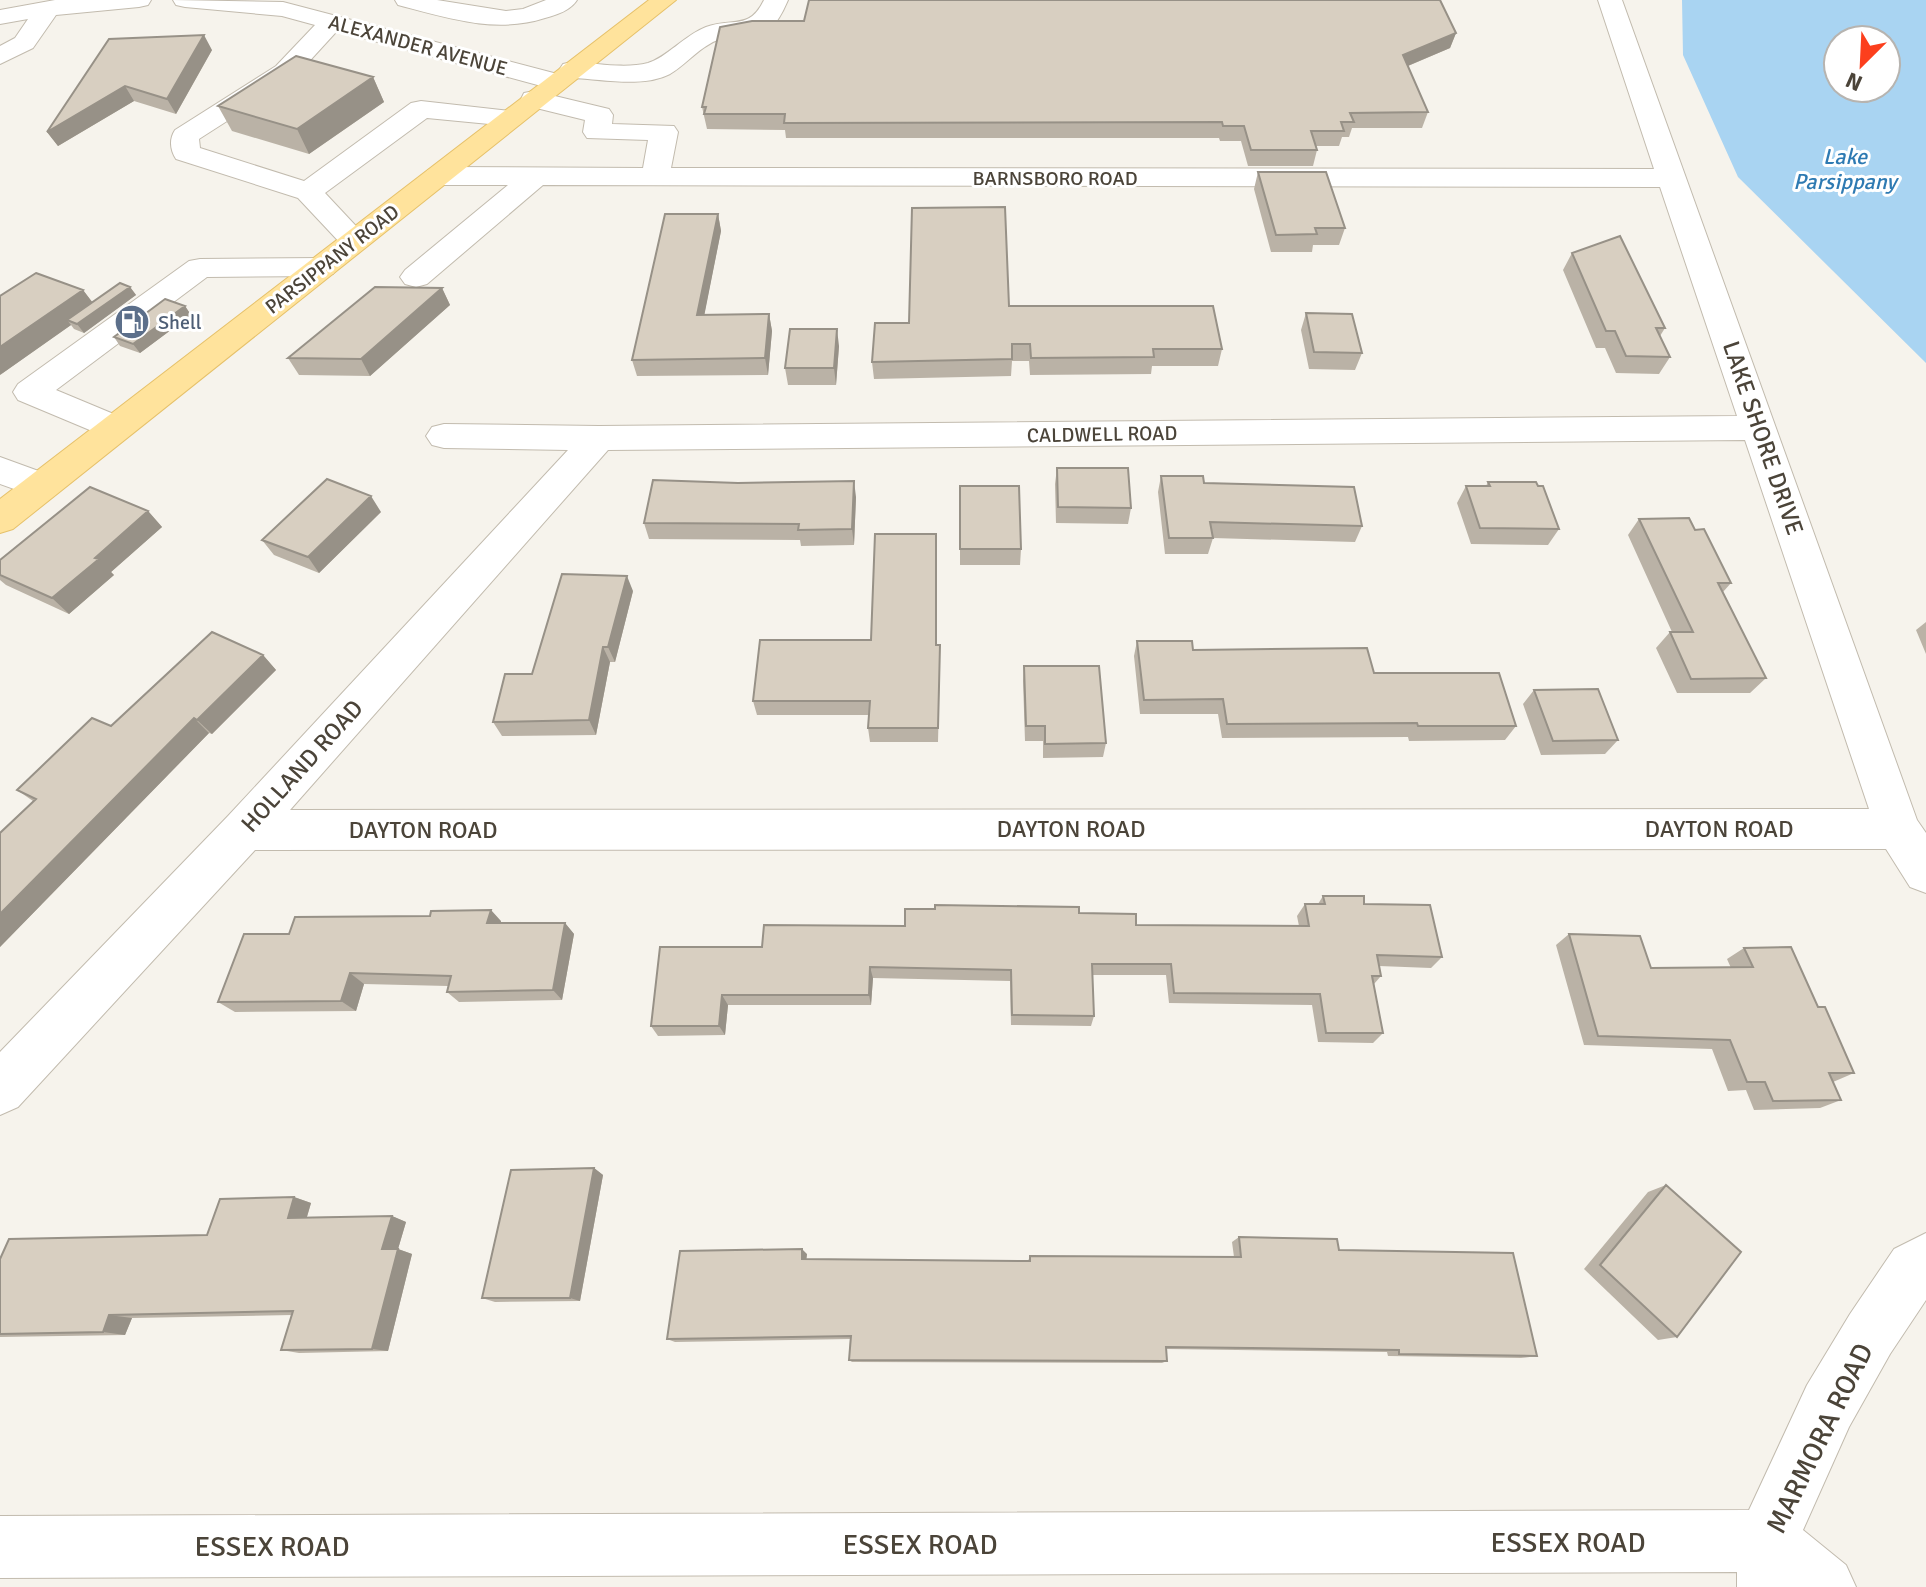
<svg xmlns="http://www.w3.org/2000/svg" width="1926" height="1587" font-family="Signika,sans-serif">
<style>
.water{fill:#a9d4f2;fill-rule:evenodd}
.lines{fill:none;stroke-linecap:round;stroke-linejoin:round}
.minor-casing{stroke:#c2bbae;stroke-width:2}
.major-casing{stroke:#e6c16a;stroke-width:2}
.minor{fill:#fff;fill-rule:evenodd}
.major{fill:#ffe39c;fill-rule:evenodd}
.wall{fill:#bab2a6}
.shaded-wall{fill:#979187}
.building{fill:#d8cfc1;stroke:#979187;stroke-width:2}
.labels{text-anchor:middle;stroke-width:6;stroke-linejoin:round;paint-order:stroke}
.far-street-label{font-size:20px;fill:#4b4439;stroke:#fff}
.far-service-label{font-size:20px;fill:#4e5e75;stroke:#fff;text-anchor:start}
.far-water-label{font-size:22px;font-style:italic;fill:#2e7ab2;stroke:#fff}
.street-label{font-size:24px;fill:#4b4439;stroke:#fff}
.near-street-label{font-size:28px;fill:#4b4439;stroke:#fff}
</style>
<rect width="100%" height="100%" fill="#f6f3ec"/>
<path class="water" d="M1682,0H1926V363L1738,177L1683,55ZM1838,40H1886V88H1838Z"/>
<g class="lines">
<defs>
<path id="minor" d="M55,0H151L148,5L139,7L56,15L33,48L0,64V46L15,38L28,19L0,24V10Z
M173,0L283,2L565,76L569,82L565,88L556,90L337,31L294,78L199,139L200,148L304,181L411,103L421,101L520,112L524,118L520,124L510,126L427,118L325,193L370,241L366,247L355,250L344,247L298,198L176,159C170,150 169,139 175,130L276,66L315,25L282,16L185,7L176,5Z
M395,0H437L506,11L523,9L546,0H577C571,10 557,15 545,18C495,34 448,18 398,5Z
M764,0H788C768,47 759,26 720,39C700,46 688,63 670,74C643,88 601,79 572,78L563,76L559,70L563,64L572,62C596,63 624,69 648,63C666,58 685,35 706,27C733,17 749,31 764,0Z
M1598,0H1622L1917,820L1926,833V893L1910,887L1886,849L255,850L18,1107L0,1115V1052L228,816L568,450L444,448L432,445L426,436L432,427L444,424L599,426L1737,416L1660,187L543,185L427,284L416,287L405,284L400,277L405,270L508,185H438L428,182L424,176L428,170L438,167L643,168L648,140L587,138L583,132L585,120L524,105L521,99L524,93L534,91L609,109L613,115L612,124L674,126L678,132L671,168L1654,169ZM1745,440L1869,809L290,810L608,450Z
M322,258L333,260L338,267L333,274L322,276L207,277L56,390L128,420L134,428L128,436L116,440L104,436L18,400L13,392L18,384L189,261L200,259Z
M0,457L55,477L60,486L55,495L42,499L0,484Z
M1926,1233V1300L1890,1354L1849,1427L1803,1530L1846,1565L1856,1587H1737V1572L0,1578V1516L1749,1510L1807,1385L1850,1314L1894,1249Z"/>
<path id="major" d="M649,0H676L13,529L0,533V499Z"/>
</defs>
<use href="#minor" class="minor-casing"/>
<use href="#major" class="major-casing"/>
<use href="#minor" class="minor"/>
<use href="#major" class="major"/>
</g>
<path class="wall" d="M1456,33L1450,48L1408,66L1428,112L1422,128H1352L1349,137H1342L1339,146H1316L1317,150L1313,166H1248L1241,141H1220L1219,138H786L785,130L707,129L702,107Z
M109,39L212,50L176,114L134,101L58,146L47,132Z
M373,77L384,102L309,154L232,131L218,106Z
M1258,172L1345,228L1339,245H1313L1312,252H1271L1254,189Z
M718,214L721,231L704,315L769,314L772,331L768,375L637,376L632,360Z
M1572,253L1665,328L1660,336L1670,357L1659,374L1616,373L1605,348H1596L1563,270Z
M130,287L136,295L84,333L74,329L71,325L0,375L83,290L92,302Z
M442,288L450,305L370,376L299,375L288,358Z
M185,306L191,315L140,353L120,346L114,337Z
M1009,306L1222,349L1218,366H1152L1151,374L1030,375L1029,361H1012L1011,376L874,379L872,362L909,323Z
M1306,313L1362,353L1355,370L1309,369L1301,330Z
M839,346L836,385H788L785,368Z
M1057,468L1131,508L1128,524L1056,523L1055,484Z
M1161,476L1362,526L1355,542L1213,538L1208,554H1165L1158,492Z
M1488,482L1559,529L1548,545L1471,544L1457,503L1466,486H1486Z
M960,486L1021,549L1020,565H960Z
M856,497L854,545L801,546L800,540L649,539L644,523Z
M148,511L162,527L111,572L114,575L69,614L6,585L0,580V560Z
M381,512L319,573L274,555L262,540Z
M1639,519L1695,530L1731,583L1723,592L1766,678L1750,693H1677L1656,648L1670,632H1672L1628,535Z
M633,591L615,662H610L596,735L502,736L493,722L532,674Z
M1926,622V654L1916,630Z
M1137,641L1193,650L1374,673L1516,726L1505,740L1409,741L1408,737L1222,738L1218,714H1140L1134,656Z
M936,645L940,660L938,742H870L868,728L869,715H757L753,701Z
M263,655L276,670L212,734L209,733L0,947V833L33,801L17,790L111,726Z
M1024,666L1106,743L1103,757L1043,758V741H1025L1023,681Z
M1534,690L1618,740L1605,754L1541,755L1523,704Z
M1323,896L1364,904L1442,957L1431,968L1379,966L1381,976L1374,984L1383,1033L1373,1043L1318,1042L1312,1005L1169,1003L1166,975H1092L1094,1016L1091,1026L1011,1025L1010,981L873,978L871,1005H728L725,1035L658,1036L651,1026L762,947L905,926L1079,913L1136,925L1299,926L1297,916L1305,904H1318Z
M501,921V923H565L574,934L562,1000L459,1002L447,992L448,986L364,984L356,1011L235,1012L218,1002L289,934Z
M1569,934L1651,968H1731L1727,959L1744,948L1818,1007L1854,1073L1833,1082L1841,1100L1820,1108L1754,1110L1746,1090L1728,1091L1712,1049L1584,1045L1556,945Z
M594,1168L603,1175L580,1301L495,1302L482,1298Z
M1666,1185L1677,1337L1658,1340L1584,1269L1648,1192Z
M294,1197L311,1203L307,1217L392,1216L406,1222L398,1249L412,1254L388,1351L299,1353L281,1350L292,1315L132,1318L125,1335L0,1337V1259L207,1235Z
M1239,1237L1339,1250L1537,1356L1521,1358L1388,1356L1387,1352L1166,1349L1167,1361L1162,1363L852,1362L849,1360L850,1339L675,1342L667,1339L807,1254L806,1259L1028,1261L1030,1256L1234,1257L1232,1242Z"/>
<path class="shaded-wall" d="M1456,33L1450,48L1398,70L1403,55Z
M204,35L212,50L176,114L167,99Z
M373,77L384,102L309,154L297,129Z
M125,86L134,101L58,146L47,132Z
M718,214L721,231L701,332L697,315Z
M130,287L136,295L84,333L77,324Z
M442,288L450,305L370,376L361,359Z
M83,290L96,307L67,320L71,325L0,375V347Z
M185,306L191,315L140,353L133,344Z
M769,314L772,331L768,375L765,358Z
M837,329L839,346L836,385L834,368Z
M854,481L856,497L854,545L852,529Z
M371,496L381,512L319,573L308,557Z
M148,511L162,527L111,572L114,575L69,614L52,598L95,558Z
M627,576L633,591L615,662L608,647Z
M603,647L610,662L596,735L589,720Z
M263,655L276,670L212,734L197,720Z
M194,718L209,733L0,947V914Z
M491,910L501,921L498,935L487,923Z
M565,923L574,934L562,1000L553,990Z
M870,967L873,978L871,1005L869,995Z
M350,973L364,984L356,1011L341,1001Z
M722,995L728,1005L725,1035L719,1026Z
M594,1168L603,1175L580,1301L570,1298Z
M294,1197L311,1203L305,1223L288,1218Z
M392,1216L406,1222L398,1249L412,1254L388,1351L372,1349L382,1249Z
M802,1249L807,1254L806,1263L802,1259Z
M109,1315L132,1318L125,1335L103,1332Z"/>
<path class="building" d="M809,0H1440L1456,33L1403,55L1428,112L1350,113L1354,122H1341L1344,131H1311L1317,150H1251L1244,126H1223L1222,122L784,123L785,114H704L706,107H702L720,27L752,21H804Z
M204,35L167,99L125,86L47,132L109,39Z
M296,56L373,77L297,129L218,106Z
M1258,172H1326L1345,228H1315L1317,234L1276,235Z
M1005,207L1009,306H1213L1222,349H1153L1154,357L1031,358L1030,344H1012V359L872,362L875,323H909L912,208Z
M665,214H718L697,315L769,314L765,358L632,360Z
M1620,236L1665,328H1656L1670,357L1626,356L1615,331H1606L1572,253Z
M36,273L83,290L0,347V296Z
M120,283L130,287L77,324L67,320Z
M375,287L442,288L361,359L288,358Z
M165,299L185,306L133,344L114,337Z
M1306,313L1352,314L1362,353L1314,352Z
M790,329H837L834,368H785Z
M1057,468H1128L1131,508L1058,507Z
M1161,476H1203L1204,483L1354,487L1362,526L1210,522L1213,538H1169Z
M327,479L371,496L308,557L262,540Z
M653,480L738,483L854,481L852,529L798,530L799,524L644,523Z
M1488,482H1536L1538,486H1543L1559,529L1480,528L1466,486H1490Z
M960,486H1019L1021,549H960Z
M90,487L148,511L95,558L99,559L52,598L0,575V560Z
M1689,518L1695,530L1704,529L1731,583H1718L1766,678L1691,679L1670,632H1693L1639,519Z
M875,534H936V645H940L938,728H868L870,701H753L760,640H871Z
M562,574L627,576L608,647H603L589,720L493,722L505,674H532Z
M212,632L263,655L197,720L194,718L0,914V833L36,799L17,790L92,718L111,726Z
M1137,641H1192L1193,650L1367,648L1374,673H1499L1516,726H1418L1417,723L1227,724L1223,699L1144,700Z
M1024,666H1099L1106,743L1045,744V726H1026Z
M1598,689L1618,740L1553,741L1534,690Z
M1323,896H1364V904L1430,905L1442,957L1377,955L1381,976H1372L1383,1033H1326L1320,994L1174,993L1171,964H1092L1094,1016L1012,1015L1011,970L870,967L869,995H722L719,1026H651L660,947H762L764,925L905,926V909H935V905L1079,907V913L1136,914V925L1309,926L1305,904H1325Z
M491,910L487,923H565L553,990L447,992L451,976L350,973L341,1001L218,1002L244,934H289L295,917L430,916L431,911Z
M1569,934L1640,936L1651,968L1753,967L1744,948L1791,947L1818,1007H1825L1854,1073H1829L1841,1100L1773,1101L1765,1082H1747L1730,1040L1598,1036Z
M594,1168L570,1298H482L511,1170Z
M1666,1185L1741,1252L1677,1337L1600,1265Z
M294,1197L288,1218L392,1216L382,1249H398L372,1349L281,1350L293,1311L109,1315L103,1332L0,1334V1259L9,1239L207,1235L220,1199Z
M1239,1237L1337,1239L1339,1250L1513,1253L1537,1356L1399,1354V1350L1166,1347L1167,1361L849,1360L851,1336L667,1339L680,1251L802,1249V1259L1030,1261V1256L1241,1257Z"/>
<defs>
<symbol id="fuel-disc" viewBox="-11 -11 22 22"><circle r="9.5" fill="#5c6f8a" stroke="#fff"/><path d="M-5.5-6h7V0h2V4h1.3V-2.5L3-4.5l.8-.8L6-3V5H2.5V1h-1V6h-7ZM-4.2-4.7v3.2H.2V-4.7Z" fill="#fff"/></symbol>
</defs>
<g fill-rule="evenodd">
<use href="#fuel-disc" x="112" y="302" width="40" height="40"/>
</g>
<g class="labels">
<g class="far-street-label">
<text transform="translate(418 45) rotate(15)" y="7">ALEXANDER AVENUE</text>
<text x="1055" y="185">BARNSBORO ROAD</text>
<text transform="translate(332 259) rotate(-38)" y="7">PARSIPPANY ROAD</text>
<text transform="translate(1102 434) rotate(-1)" y="7">CALDWELL ROAD</text>
</g>
<g class="far-service-label">
<text x="158" y="329">Shell</text>
</g>
<g class="far-water-label">
<text x="1845" y="164">Lake<tspan x="1845" dy="25">Parsippany</tspan></text>
</g>
<g class="street-label">
<text transform="translate(1763 438) rotate(71)" y="8">LAKE SHORE DRIVE</text>
<text transform="translate(302 766) rotate(-48)" y="8">HOLLAND ROAD</text>
<text x="1071" y="837">DAYTON ROAD</text>
<text x="1719" y="837">DAYTON ROAD</text>
<text x="423" y="838">DAYTON ROAD</text>
</g>
<g class="near-street-label">
<text transform="translate(1819 1438) rotate(-64)" y="10">MARMORA ROAD</text>
<text x="1568" y="1552">ESSEX ROAD</text>
<text x="920" y="1554">ESSEX ROAD</text>
<text x="272" y="1556">ESSEX ROAD</text>
</g>
</g>
<g transform="translate(1862 64) rotate(204)"><circle r="38" fill="#ffffff" stroke="#b7b4b0" stroke-width="2"/>
<path d="M0-6L14 30L0 20L-14 30Z" fill="#fc3f1d"/>
<text y="-12" font-size="22" font-weight="bold" text-anchor="middle" fill="#4b4439">N</text>
</g>
</svg>
